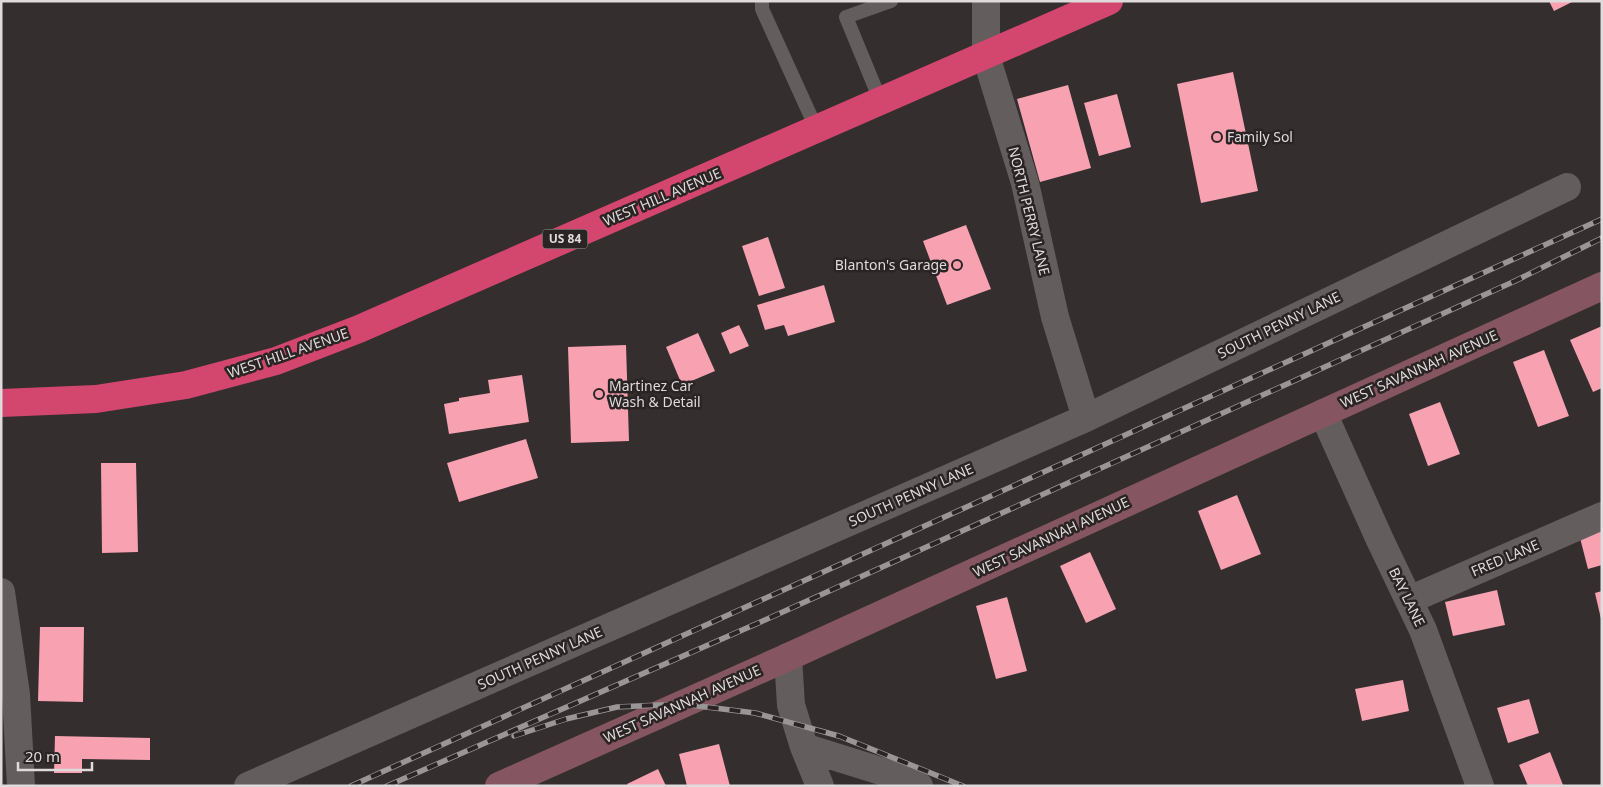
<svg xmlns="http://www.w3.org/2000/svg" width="1603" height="787" font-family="'Noto Sans',sans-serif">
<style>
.building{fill:#f7a1b1}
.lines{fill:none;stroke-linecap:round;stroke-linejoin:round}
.lane{stroke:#645d5e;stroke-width:14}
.street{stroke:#645d5e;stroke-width:28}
.secondary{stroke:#855662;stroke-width:28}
.highway{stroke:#d3466d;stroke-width:28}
.rail-casing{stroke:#9a9596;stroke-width:5.5}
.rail{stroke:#2a2425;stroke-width:4;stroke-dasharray:11;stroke-linecap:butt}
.poi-dot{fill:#f39aab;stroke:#2a2425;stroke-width:2}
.labels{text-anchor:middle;stroke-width:5;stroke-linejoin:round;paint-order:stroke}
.shield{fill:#2a2425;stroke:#a9a4a5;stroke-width:1}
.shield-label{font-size:12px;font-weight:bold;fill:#dfdbdc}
.poi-label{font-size:14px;fill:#dfdbdc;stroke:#2a2425;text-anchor:start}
.street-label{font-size:14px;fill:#dfdbdc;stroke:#2a2425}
</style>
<rect width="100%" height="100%" fill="#342e2f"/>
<path class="building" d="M1549,1H1574L1554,11Z
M1233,72L1258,191L1201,203L1177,84Z
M1068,85L1091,168L1040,182L1017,99Z
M1117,94L1131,147L1099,156L1084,103Z
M966,225L991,289L947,305L923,241Z
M768,237L785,288L759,296L742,246Z
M824,285L835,322L788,336L784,325L765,330L757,305Z
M739,325L749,346L730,354L721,333Z
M1602,326V388L1593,392L1570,340Z
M698,333L715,371L682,385L666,347Z
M626,345L629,441L571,443L568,347Z
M1544,350L1569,416L1538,427L1513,362Z
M522,375L529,422L449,434L444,404L459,401V398L490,393L488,380Z
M1440,402L1460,454L1428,466L1409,414Z
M526,439L538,478L459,502L447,463Z
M101,463H136L138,552L102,553Z
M1237,495L1261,554L1221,570L1198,511Z
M1602,529V565L1588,569L1579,534Z
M1090,552L1116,609L1086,623L1060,566Z
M1497,590L1505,625L1453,636L1445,602Z
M1602,591V619H1601L1595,593Z
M1007,597L1027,671L996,679L976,606Z
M40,627H84L83,702L38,701Z
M1403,680L1409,711L1362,721L1355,689Z
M1529,699L1539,733L1508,743L1497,708Z
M55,736L150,738V760L82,759V773H54Z
M719,744L730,786H687L679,754Z
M1550,752L1563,785L1528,786L1519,765Z
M658,769L666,786H628L627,784Z"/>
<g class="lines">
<path class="lane" d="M762,1V9L817,130
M881,102L846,17L891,1"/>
<path class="street" d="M986,1V56L1025,183L1055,317L1086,418
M1323,413L1380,540L1423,630L1480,786
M1,592L16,694L21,786
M1409,600L1602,516
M788,657L791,705L804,747L820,786
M804,747L887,773L919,786
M248,786L1086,418L1567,187"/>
<path class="secondary" d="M499,786L788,657L1602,286"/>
<path class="highway" d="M1,403L96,399L186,385L276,361L359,329L1109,1"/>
<defs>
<path id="rail" d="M514,736L566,719L617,707L682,704L755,713L839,736L963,786
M351,786L1602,219
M387,786L765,620L1515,281L1602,238"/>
</defs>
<use href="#rail" class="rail-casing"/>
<use href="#rail" class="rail"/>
</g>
<g class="poi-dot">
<circle cx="1217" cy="137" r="5"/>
<circle cx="957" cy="265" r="5"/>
<circle cx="599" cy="394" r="5"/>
</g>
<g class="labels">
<rect class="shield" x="542.5" y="229.5" width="45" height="19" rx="4"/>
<g class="shield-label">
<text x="565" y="243">US 84</text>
</g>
<g class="poi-label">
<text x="1227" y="142">Family Sol</text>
<text x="947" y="270" text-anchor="end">Blanton's Garage</text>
<text x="609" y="391">Martinez Car<tspan x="609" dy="16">Wash &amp; Detail</tspan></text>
</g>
<g class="street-label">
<text transform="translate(662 197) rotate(-23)" y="5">WEST HILL AVENUE</text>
<text transform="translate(1029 211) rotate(76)" y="5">NORTH PERRY LANE</text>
<text transform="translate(1279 325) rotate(-26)" y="5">SOUTH PENNY LANE</text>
<text transform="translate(288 353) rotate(-19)" y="5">WEST HILL AVENUE</text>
<text transform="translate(1419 369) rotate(-24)" y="5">WEST SAVANNAH AVENUE</text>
<text transform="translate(911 495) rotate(-24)" y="5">SOUTH PENNY LANE</text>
<text transform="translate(1051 537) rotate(-25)" y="5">WEST SAVANNAH AVENUE</text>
<text transform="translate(1505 558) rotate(-23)" y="5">FRED LANE</text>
<text transform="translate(1407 597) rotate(64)" y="5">BAY LANE</text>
<text transform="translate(540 658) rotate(-24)" y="5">SOUTH PENNY LANE</text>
<text transform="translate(682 704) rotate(-24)" y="5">WEST SAVANNAH AVENUE</text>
</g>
</g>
<rect width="1603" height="787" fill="none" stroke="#dfdbdc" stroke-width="5"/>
<path d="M18 762v8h74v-8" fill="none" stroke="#dfdbdc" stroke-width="2.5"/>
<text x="25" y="762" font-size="15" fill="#dfdbdc" stroke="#2a2425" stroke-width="4" paint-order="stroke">20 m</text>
</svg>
